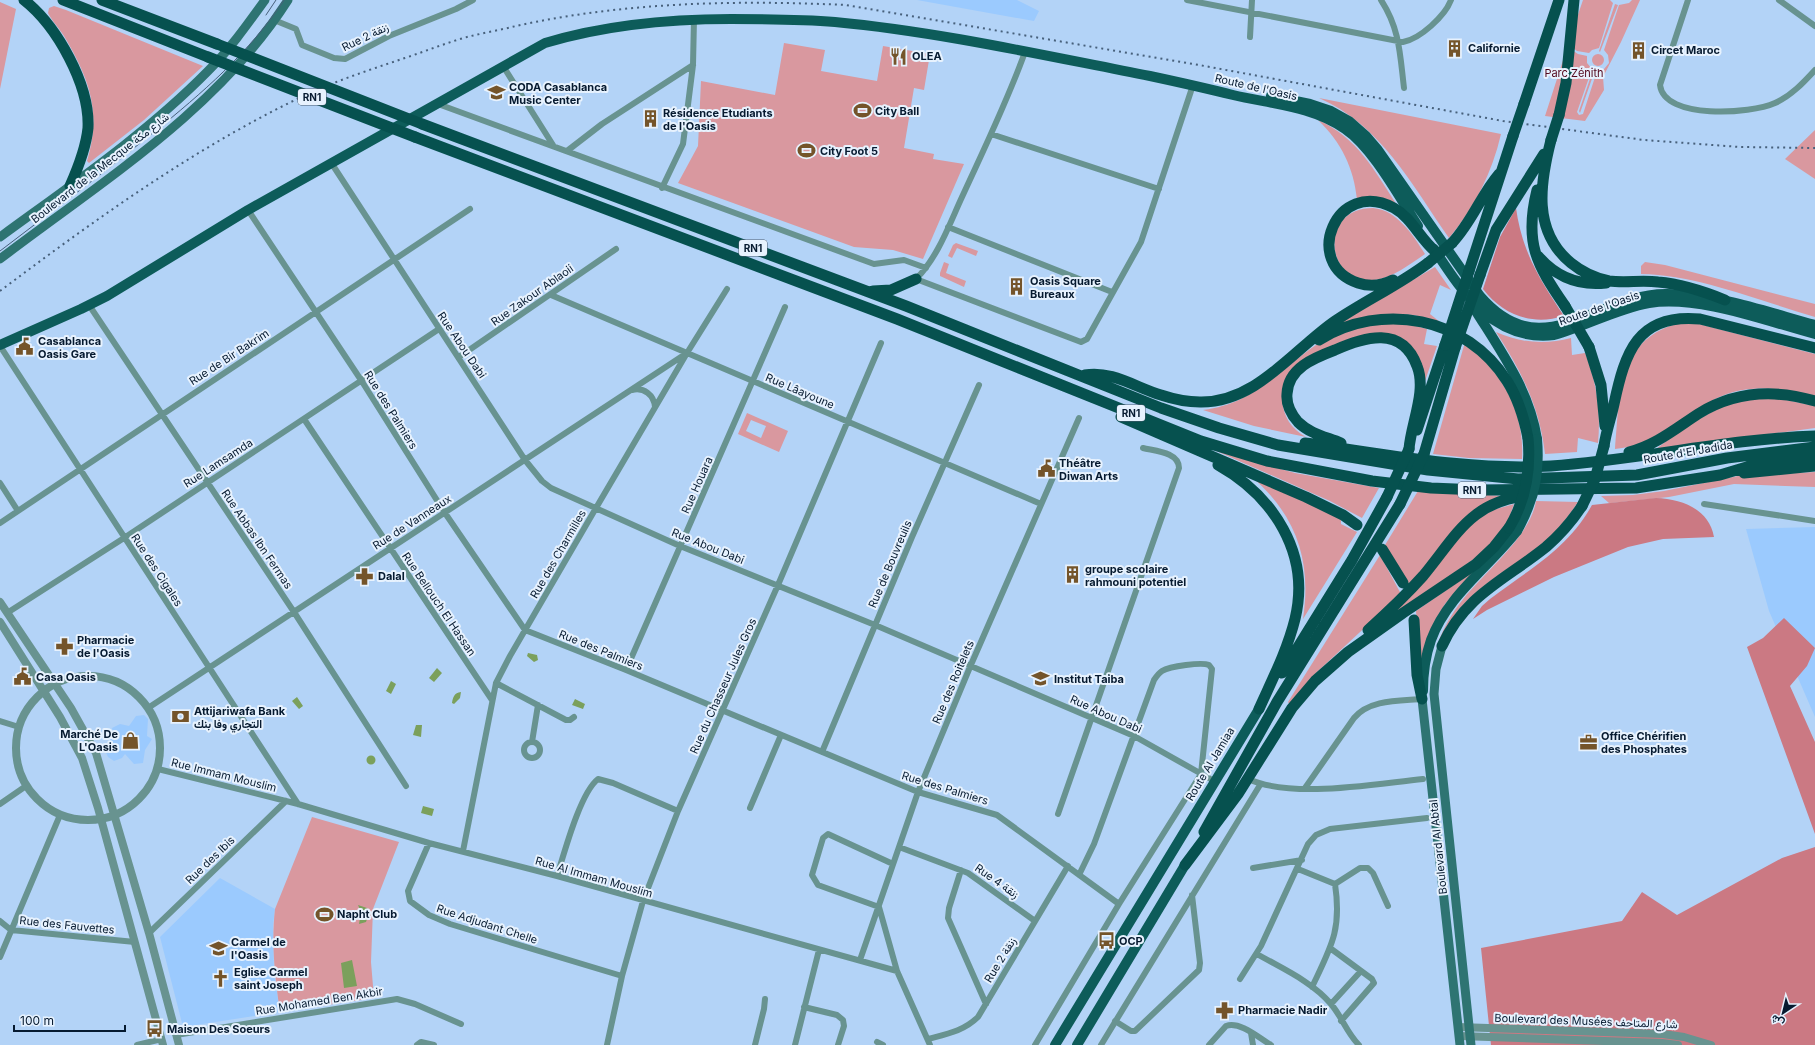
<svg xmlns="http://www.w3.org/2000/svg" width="1815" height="1045" font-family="Inter,Vazirmatn,sans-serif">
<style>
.built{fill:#9bcafe}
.green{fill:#d9989f;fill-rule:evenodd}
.forest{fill:#cb7983}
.water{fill:#7ba05c}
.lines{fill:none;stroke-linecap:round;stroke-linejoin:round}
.minor{stroke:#689390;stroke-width:6}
.tertiary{stroke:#689390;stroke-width:8}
.secondary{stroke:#2e7472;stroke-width:9}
.primary{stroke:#0d5c5a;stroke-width:10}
.trunk{stroke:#06514f;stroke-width:11}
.tram{stroke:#47607b;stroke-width:1}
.rail{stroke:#47607b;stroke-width:2;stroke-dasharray:2 4;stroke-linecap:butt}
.primary-bridge{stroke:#0d5c5a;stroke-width:10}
.trunk-bridge{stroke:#06514f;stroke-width:11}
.labels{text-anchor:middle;stroke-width:4;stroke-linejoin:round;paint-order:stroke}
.shield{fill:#e7f2fe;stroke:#4a5b6e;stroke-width:1}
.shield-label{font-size:10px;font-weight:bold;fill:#061a30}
.street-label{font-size:11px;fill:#061a30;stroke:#e7f2fe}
.poi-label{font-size:11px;font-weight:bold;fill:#061a30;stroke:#e7f2fe;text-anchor:start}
.park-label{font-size:11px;fill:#51051b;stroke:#e7f2fe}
</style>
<rect width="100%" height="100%" fill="#b3d3f7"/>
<path class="built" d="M917,0H1017L1039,11L1034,21Z
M1815,527V717L1769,611L1746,529Z
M144,715L148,719L147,736L152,739L145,750L143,763L134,764L125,754L122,758L114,761L108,757L105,750L108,742L114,736L112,728L120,724L129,726L136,716Z
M220,878L275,909L273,925L274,973L280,1012L183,1027L160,937Z"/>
<path class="green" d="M1583,0H1610L1613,3L1599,48L1592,50L1589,53L1577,51L1568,44Z
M1632,0H1640L1621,42L1603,77L1604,90L1585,121L1545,116L1567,48H1569L1578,54L1587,56V63L1592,69L1577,112L1579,115L1583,114L1597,71L1604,69L1609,63L1608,55L1604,50L1619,5L1629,3Z
M0,2L16,9L0,89Z
M1615,4L1618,5L1600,52L1599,51Z
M54,6L66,10L203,66L144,120L89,163L87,161C102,112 89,78 64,36C59,28 52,21 48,13L49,8Z
M784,43L825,50L821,71L877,81L883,46L930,54L924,90L914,88L904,148L934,154L933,159L964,164L923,259L893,250L854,247L678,183L698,146L701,81L775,95Z
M1592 60a6 6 0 1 1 12 0a6 6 0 1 1-12 0Z
M1593,70H1595L1580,113L1579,111Z
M1319,98L1501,134C1492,173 1475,207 1449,238C1412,185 1381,125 1319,98Z
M1318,120C1358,138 1374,170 1397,205L1381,198L1357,200C1354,168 1341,142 1318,120Z
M1815,130V179L1785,159Z
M1373,208C1397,210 1413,235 1425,254C1410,264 1393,278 1374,280C1326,286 1317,208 1373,208Z
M956,243L978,251L976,256L957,248L952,258L948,256L953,245Z
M944,262L949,264L946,273L966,281L964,287L940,276V273Z
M1645,262L1665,265L1815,304V317C1760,301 1698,275 1641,274V266Z
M1435,267L1451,290L1440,285L1430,314L1440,322L1414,315L1395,314L1336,325Z
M1398,321L1427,329L1424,344L1437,346L1425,381C1417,331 1382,324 1340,343C1334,346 1324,348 1318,353C1308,361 1291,387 1282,399C1283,416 1291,429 1306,437L1254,426L1203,410C1266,403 1292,350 1346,329C1362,324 1382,323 1398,321Z
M1676,324H1699L1815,354V398C1778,387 1743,382 1708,403C1675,422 1655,445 1615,449C1620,396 1616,342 1676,324Z
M1496,332C1521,343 1545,345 1571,338L1572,355L1585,353C1597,383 1601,412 1598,443L1578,438L1577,452L1545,454C1540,408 1521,370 1496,332Z
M1465,342C1501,372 1525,410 1522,459L1469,458L1433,454Z
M1768,396L1815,406V428L1656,449L1685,427L1728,403Z
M747,413L788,431L779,452L738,434ZM751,420L766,426L761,438L746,431Z
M1214,450L1295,473L1379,488L1362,518L1330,501Z
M1815,472V487L1734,484L1669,497L1612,503H1609L1601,496L1633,495L1664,491L1738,476Z
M1251,476L1341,518V524L1357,532L1303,619C1312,560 1296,515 1251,476Z
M1418,491L1503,496L1493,500L1410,588L1385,545Z
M1536,501L1578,502C1568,517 1557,532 1543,544C1517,564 1488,579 1465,603C1452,616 1443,633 1436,649C1442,630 1451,614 1464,598C1485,572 1531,535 1536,501Z
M1514,504L1508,521L1487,550L1392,616L1474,521L1493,510Z
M1380,555L1401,594L1317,672L1289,704L1288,702Z
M1474,571L1445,604L1436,619L1420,672L1416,611Z
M312,817L399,842L373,909L371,962L374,998L280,1012C275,978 271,944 275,909Z"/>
<path class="forest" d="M1516,208C1522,252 1540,280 1564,316C1532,326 1503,315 1483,289L1500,237Z
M1656,498C1682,499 1709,509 1714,537L1663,539L1628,547L1554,577L1487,610L1473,619L1482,606L1490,599C1529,569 1567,550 1592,505Z
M1784,618L1815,648L1807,666L1790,686L1815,742V834L1747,647L1763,638Z
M1815,847V1045H1491L1481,948L1622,921L1642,892L1677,915L1782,858Z"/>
<path class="water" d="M528,653L537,655L538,660L534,662L527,656Z
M437,668L442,673L434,682L429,678Z
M391,681L396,684L391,694L386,691Z
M461,692L460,698L454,704L452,703C453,697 454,693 461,692Z
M297,697L303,706L299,709L292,701Z
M575,699L585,704L583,709L572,705Z
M416,725H422L421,737L413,735Z
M366.5 760a4.5 4.5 0 1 1 9 0a4.5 4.5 0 1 1-9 0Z
M423,806L434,809L432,816L421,813Z
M358,905L367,908L369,913L366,922L359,924L361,912Z
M352,960L357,986L344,988L341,963Z"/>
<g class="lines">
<path class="minor" d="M1187,0L1403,42C1420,39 1445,16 1451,0
M1381,0C1400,29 1400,55 1404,88
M1688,0L1660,85C1664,120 1751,114 1775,103C1791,96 1804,82 1815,70
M1779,0L1815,26
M274,20L296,29L302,45L334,58L345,59L389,36L456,9L473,0
M1250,37L1252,0
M1025,52C1007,102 984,149 962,197C949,225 938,257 916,279L1081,342L1087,339L1141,242L1193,85
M503,66L553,145
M438,104L874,264L904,260L926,268
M991,134L1159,189
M567,151L602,124L693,65
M332,164L525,460L542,481L551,488L680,546L875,625L1134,736L1214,781
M662,188L683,144L693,65L694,19
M248,210L361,380L445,513L525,630L626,670L918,792L997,815L1119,904
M948,227L1112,292
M551,295L1041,504
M89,305L294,612L406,786
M0,346L298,804
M459,357L616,249
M632,390C644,387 654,395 655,407
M304,419L492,700
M0,483L18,511
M1704,504L1815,521
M0,523L470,209
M7,613L124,538L439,329
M626,670L785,307
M496,683L566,720H570L574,717
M148,708L687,353
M0,721L19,727
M524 750a8 8 0 1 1 16 0a8 8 0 1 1-16 0Z
M532,742L538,705
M822,752L912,537L979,385
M158,769L298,804L429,843L557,876L897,971
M1248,779C1293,799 1373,784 1423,779
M1305,788L1354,718C1370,699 1400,701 1422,699
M0,804L26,786
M750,808L781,735
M1058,814L1179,468C1179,452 1155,451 1143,448
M429,843L408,891L410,901L429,915L450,924L622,976
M899,847L968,873L1035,921
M463,851L496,683L510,656L596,508L687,353L727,289
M893,864L828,834L823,838L812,875L818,885L879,907L897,971L930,1045
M1253,868L1302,860
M1298,869L1335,884C1342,930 1331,947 1312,987
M961,870L949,908L948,918L986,1004
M557,876C564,854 580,793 598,779L613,783L678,811
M1335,884L1360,868H1368L1373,873L1388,906
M0,921L11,930L135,942
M149,933L286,801
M1330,948L1372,979L1374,983L1341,1021
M1257,954C1281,968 1313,982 1331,1004C1342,1017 1347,1033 1359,1045
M0,957L60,815
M860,960L918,792L970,667L1079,418
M1240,979L1261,946L1308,844L1316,835L1330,829L1427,818
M1331,1004L1361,971
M804,1007L837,1015L843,1020L844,1026L838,1045
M1115,1021L1131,1031H1135L1199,970L1200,963L1192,895
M1251,1033L1253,1045
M176,1035L397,999L415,1004L461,1024
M928,1039C947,1034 964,1031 978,1017L1068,866
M877,1042L883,1045
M137,1045L162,1039
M417,1045L421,1042L434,1045
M607,1045L622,976L643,901L678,811L778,585L881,343
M755,1045L764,1009L765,999
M795,1045L819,950
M1035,1045L1119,904L1201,774L1212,669L1209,665C1202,662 1170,666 1162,671C1159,673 1156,677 1154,680L1094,844L1079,875
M1101,1045L1260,785
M1209,1045L1226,1026C1240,1021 1259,1038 1271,1045"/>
<path class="tertiary" d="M0,602L71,708L96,753L149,933L179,1045
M0,622L60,717L82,758L98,808L163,1045
M16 748a72 72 0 1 1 144 0a72 72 0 1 1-144 0Z
M1458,1027L1663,1034L1684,1037L1711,1045
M1459,1036L1662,1043L1678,1045"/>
<path class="secondary" d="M0,237C71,185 146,134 208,71C230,49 247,25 265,0
M0,259C101,182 218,110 288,0
M1442,646L1436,669L1434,694L1471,1045
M1422,699L1460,1045"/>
<path class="primary" d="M1271,96L1310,104L1331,111L1349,121L1366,136L1378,150L1480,296C1543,369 1596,293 1667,294C1718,294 1767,312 1815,325
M1434,249C1463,293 1494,342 1554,335C1586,326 1616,309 1649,303C1699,295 1766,321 1815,334
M1474,308C1500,350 1529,389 1537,439
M0,345L81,309L107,296L248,210L545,43C605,25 669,19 731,19C766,19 800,19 835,22C941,32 1046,56 1150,76C1178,82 1205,88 1233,95C1271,104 1312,106 1345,129C1373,148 1399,197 1418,226
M1423,691C1423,674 1425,657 1431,640C1447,596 1489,567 1517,531
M1055,1045L1259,709
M1077,1045L1185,865"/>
<path class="trunk" d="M24,0C57,26 90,85 88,128C86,148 78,168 70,186
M63,0L208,57
M102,0L217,44
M1524,104L1559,0
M1559,115L1566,83L1574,0
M422,124L906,306L1161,408L1219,428L1278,445L1428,470L1518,479L1637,475L1727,458L1815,447
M415,137L897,319L1201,441L1267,461L1372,481L1431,488L1479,490L1636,488L1720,475L1760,463L1815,456
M1551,140C1540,183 1532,231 1571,263C1582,272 1595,278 1609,281C1625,283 1642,280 1658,282C1682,284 1703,291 1725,300
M1537,190C1524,242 1536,264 1565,306
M1452,243C1472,222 1481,195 1499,174
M1538,256C1556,277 1579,286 1606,283
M1469,271L1513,136
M1480,275L1496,230L1544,154
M1393,280C1381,286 1370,287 1358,283C1301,264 1336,177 1394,208C1412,218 1420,239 1436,252
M873,291L891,290L916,279
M1319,340C1382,301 1467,317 1507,381C1518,398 1524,418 1528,438
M1589,347L1601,385L1605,426
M1085,375C1111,370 1137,388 1161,395C1173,399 1186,402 1200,402C1256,403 1293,350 1335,321C1366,300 1399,285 1428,263
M1121,417L1306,497L1343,515L1357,525
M1417,430L1445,345
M1305,443C1386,454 1469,471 1551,466C1639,460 1726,439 1815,436
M1341,443C1327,437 1310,434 1298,422C1291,414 1286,405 1287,394C1288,368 1314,358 1335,350C1364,337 1402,325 1417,366C1427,391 1411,423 1409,449
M1604,446C1606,432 1611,418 1614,404C1625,353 1637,313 1700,319L1815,348
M1629,452C1656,445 1675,429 1698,414C1735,391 1774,389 1815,401
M1424,454L1455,348
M1218,465C1273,496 1311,553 1295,619C1287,651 1272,680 1259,709
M1744,473L1815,466
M1382,549L1403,583
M1414,620L1417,675L1422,699
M1368,630C1387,613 1406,595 1423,576C1457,535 1471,500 1532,495
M1442,646C1465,595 1505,580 1546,547C1560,535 1572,521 1582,506
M1282,673L1352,560L1387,497
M1204,832L1277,702L1400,504
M1185,865L1238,794L1292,708L1315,681L1348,652L1403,613L1476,564L1494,547L1509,528"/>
<path class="tram" d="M266,15L276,0
M0,251C52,211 104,173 154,132C201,94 250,52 284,0"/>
<path class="rail" d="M0,291C92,222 186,154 289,103C326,84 366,71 405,58C426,51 446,43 467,37C483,33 500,30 516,26C625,2 735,0 846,5L1199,65L1503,121L1644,140L1740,147L1815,148"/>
<path class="primary-bridge" d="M1517,531C1534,501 1540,473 1537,439"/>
<path class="trunk-bridge" d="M217,44L422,124
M208,57L415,137
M1513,136L1524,104
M1551,140L1559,115
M1428,263L1452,243
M1565,306L1589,347
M1445,345L1469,271
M1455,348L1480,275
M1387,497L1409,449
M1400,504L1424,454
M1582,506L1595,479L1604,446
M1509,528C1526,500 1531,471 1528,438"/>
</g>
<defs>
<symbol id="building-bare" viewBox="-9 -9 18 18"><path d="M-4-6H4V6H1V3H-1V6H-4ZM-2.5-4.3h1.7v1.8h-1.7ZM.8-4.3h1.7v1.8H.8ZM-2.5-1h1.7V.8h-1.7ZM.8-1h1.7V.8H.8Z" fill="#74542a" stroke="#e7f2fe" stroke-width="2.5" paint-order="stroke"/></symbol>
<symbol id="restaurant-bare" viewBox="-9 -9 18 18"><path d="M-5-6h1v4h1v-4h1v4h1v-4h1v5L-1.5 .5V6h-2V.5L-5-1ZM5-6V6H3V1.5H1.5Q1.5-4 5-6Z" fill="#74542a" stroke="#e7f2fe" stroke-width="2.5" paint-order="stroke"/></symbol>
<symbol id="school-bare" viewBox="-9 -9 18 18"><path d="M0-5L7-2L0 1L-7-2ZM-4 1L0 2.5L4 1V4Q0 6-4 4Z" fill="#74542a" stroke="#e7f2fe" stroke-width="2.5" paint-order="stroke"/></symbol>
<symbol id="stadium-bare" viewBox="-9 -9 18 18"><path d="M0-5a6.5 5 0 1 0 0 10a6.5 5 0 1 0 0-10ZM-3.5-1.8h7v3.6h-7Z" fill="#74542a" stroke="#e7f2fe" stroke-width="2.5" paint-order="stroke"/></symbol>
<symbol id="civic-bare" viewBox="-9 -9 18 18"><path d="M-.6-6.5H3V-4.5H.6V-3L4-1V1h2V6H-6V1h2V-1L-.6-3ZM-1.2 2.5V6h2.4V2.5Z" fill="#74542a" stroke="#e7f2fe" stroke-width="2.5" paint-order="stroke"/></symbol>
<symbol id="pharmacy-bare" viewBox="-9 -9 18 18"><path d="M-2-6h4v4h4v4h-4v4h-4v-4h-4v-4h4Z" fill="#74542a" stroke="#e7f2fe" stroke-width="2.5" paint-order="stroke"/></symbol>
<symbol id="bank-bare" viewBox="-9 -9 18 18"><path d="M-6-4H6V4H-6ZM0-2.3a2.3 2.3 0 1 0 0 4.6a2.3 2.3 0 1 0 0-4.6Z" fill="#74542a" stroke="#e7f2fe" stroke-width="2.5" paint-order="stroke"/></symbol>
<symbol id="shop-bare" viewBox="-9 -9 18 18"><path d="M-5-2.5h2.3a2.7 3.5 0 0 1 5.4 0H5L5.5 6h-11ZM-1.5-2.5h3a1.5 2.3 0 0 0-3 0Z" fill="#74542a" stroke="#e7f2fe" stroke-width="2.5" paint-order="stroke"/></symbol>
<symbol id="office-bare" viewBox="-9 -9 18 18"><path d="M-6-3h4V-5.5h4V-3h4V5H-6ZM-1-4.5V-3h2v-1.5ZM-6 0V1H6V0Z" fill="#74542a" stroke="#e7f2fe" stroke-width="2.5" paint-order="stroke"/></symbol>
<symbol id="bus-bare" viewBox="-9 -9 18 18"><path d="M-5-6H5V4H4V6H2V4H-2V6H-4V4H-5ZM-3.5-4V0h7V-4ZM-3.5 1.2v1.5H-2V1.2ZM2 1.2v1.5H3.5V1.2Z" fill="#74542a" stroke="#e7f2fe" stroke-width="2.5" paint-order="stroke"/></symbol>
<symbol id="church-bare" viewBox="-9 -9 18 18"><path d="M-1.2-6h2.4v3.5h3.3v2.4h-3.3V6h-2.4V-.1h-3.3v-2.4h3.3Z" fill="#74542a" stroke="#e7f2fe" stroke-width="2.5" paint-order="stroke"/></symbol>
</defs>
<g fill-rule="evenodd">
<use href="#building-bare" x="1442" y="36" width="25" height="25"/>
<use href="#building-bare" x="1626" y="38" width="25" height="25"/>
<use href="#restaurant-bare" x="886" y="44" width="25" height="25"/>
<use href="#school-bare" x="484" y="80" width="25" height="25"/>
<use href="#stadium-bare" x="850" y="98" width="25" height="25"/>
<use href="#building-bare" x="638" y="106" width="25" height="25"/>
<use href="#stadium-bare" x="794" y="138" width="25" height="25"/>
<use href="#building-bare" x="1004" y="274" width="25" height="25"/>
<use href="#civic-bare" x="12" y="334" width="25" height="25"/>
<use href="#civic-bare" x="1034" y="456" width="25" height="25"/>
<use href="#building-bare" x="1060" y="562" width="25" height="25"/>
<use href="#pharmacy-bare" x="352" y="564" width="25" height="25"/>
<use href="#pharmacy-bare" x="52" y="634" width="25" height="25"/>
<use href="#civic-bare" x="10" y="664" width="25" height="25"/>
<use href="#school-bare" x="1028" y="666" width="25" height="25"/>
<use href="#bank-bare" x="168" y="704" width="25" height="25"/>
<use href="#shop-bare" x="118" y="728" width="25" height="25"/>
<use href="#office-bare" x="1576" y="730" width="25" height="25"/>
<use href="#stadium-bare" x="312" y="902" width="25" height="25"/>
<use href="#bus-bare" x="1094" y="928" width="25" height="25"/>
<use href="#school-bare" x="206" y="936" width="25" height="25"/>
<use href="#church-bare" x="208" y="966" width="25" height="25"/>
<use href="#pharmacy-bare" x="1212" y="998" width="25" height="25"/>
<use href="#bus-bare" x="142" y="1016" width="25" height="25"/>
</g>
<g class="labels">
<g class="shield">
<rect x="298" y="89" width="28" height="16" rx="3"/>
<rect x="739" y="240" width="28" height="16" rx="3"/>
<rect x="1117" y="405" width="28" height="16" rx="3"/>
<rect x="1458" y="482" width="28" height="16" rx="3"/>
</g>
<g class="shield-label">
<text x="312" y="101">RN1</text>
<text x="753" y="252">RN1</text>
<text x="1131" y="417">RN1</text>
<text x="1472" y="494">RN1</text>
</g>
<g class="street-label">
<text transform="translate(365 37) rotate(-26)" y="4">Rue 2 زنقة</text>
<text transform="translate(1256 87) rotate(13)" y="4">Route de l'Oasis</text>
<text transform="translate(100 168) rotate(-38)" y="4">Boulevard de la Mecque شارع مكة</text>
<text transform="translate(532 295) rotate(-35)" y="4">Rue Zakour Ablaoii</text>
<text transform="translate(1599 308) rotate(-19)" y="4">Route de l'Oasis</text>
<text transform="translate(462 345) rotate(56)" y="4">Rue Abou Dabi</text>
<text transform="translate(229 357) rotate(-33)" y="4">Rue de Bir Bakrim</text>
<text transform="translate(800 391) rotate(23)" y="4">Rue Lâayoune</text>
<text transform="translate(391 410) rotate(58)" y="4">Rue des Palmiers</text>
<text transform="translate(1688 452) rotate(-10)" y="4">Route d'El Jadida</text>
<text transform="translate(218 463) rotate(-33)" y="4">Rue Lamsamda</text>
<text transform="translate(697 485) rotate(-66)" y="4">Rue Houara</text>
<text transform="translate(412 522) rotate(-33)" y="4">Rue de Vanneaux</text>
<text transform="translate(257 539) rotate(56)" y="4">Rue Abbas Ibn Fermas</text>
<text transform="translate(708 546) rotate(22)" y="4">Rue Abou Dabi</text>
<text transform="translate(558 554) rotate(-60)" y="4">Rue des Charmilles</text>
<text transform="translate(890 564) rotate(-67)" y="4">Rue de Bouvreuils</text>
<text transform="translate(157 570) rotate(57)" y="4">Rue des Cigales</text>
<text transform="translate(439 604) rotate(56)" y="4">Rue Bellouch El Hassan</text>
<text transform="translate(601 650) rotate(22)" y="4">Rue des Palmiers</text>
<text transform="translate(953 682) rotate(-67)" y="4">Rue des Roitelets</text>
<text transform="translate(723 686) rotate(-66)" y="4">Rue du Chasseur Jules Gros</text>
<text transform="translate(1106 714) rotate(24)" y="4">Rue Abou Dabi</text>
<text transform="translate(1210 764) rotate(-59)" y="4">Route Al Jamiaa</text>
<text transform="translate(224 775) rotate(14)" y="4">Rue Immam Mouslim</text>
<text transform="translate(945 788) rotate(17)" y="4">Rue des Palmiers</text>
<text transform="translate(1438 847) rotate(-96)" y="4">Boulevard Al Abtal</text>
<text transform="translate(210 860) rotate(-44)" y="4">Rue des Ibis</text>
<text transform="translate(594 877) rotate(16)" y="4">Rue Al Immam Mouslim</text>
<text transform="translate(997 881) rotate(35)" y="4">Rue 4 زنقة</text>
<text transform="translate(487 924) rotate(18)" y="4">Rue Adjudant Chelle</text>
<text transform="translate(67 925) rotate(6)" y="4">Rue des Fauvettes</text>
<text transform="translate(1000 960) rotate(-59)" y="4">Rue 2 زنقة</text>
<text transform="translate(319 1001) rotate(-9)" y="4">Rue Mohamed Ben Akbir</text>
<text transform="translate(1586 1021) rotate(2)" y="4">Boulevard des Musées شارع المتاحف</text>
</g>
<g class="poi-label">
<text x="1468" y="52">Californie</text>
<text x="1651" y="54">Circet Maroc</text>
<text x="912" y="60">OLEA</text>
<text x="509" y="91">CODA Casablanca<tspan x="509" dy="13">Music Center</tspan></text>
<text x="875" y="115">City Ball</text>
<text x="663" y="117">Résidence Etudiants<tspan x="663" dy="13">de l'Oasis</tspan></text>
<text x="820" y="155">City Foot 5</text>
<text x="1030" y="285">Oasis Square<tspan x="1030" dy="13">Bureaux</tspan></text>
<text x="38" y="345">Casablanca<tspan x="38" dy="13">Oasis Gare</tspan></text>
<text x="1059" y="467">Théâtre<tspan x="1059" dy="13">Diwan Arts</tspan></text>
<text x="1085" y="573">groupe scolaire<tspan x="1085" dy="13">rahmouni potentiel</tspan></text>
<text x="378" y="580">Dalal</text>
<text x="77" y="644">Pharmacie<tspan x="77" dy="13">de l'Oasis</tspan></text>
<text x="36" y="681">Casa Oasis</text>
<text x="1054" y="683">Institut Taiba</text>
<text x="194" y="715">Attijariwafa Bank<tspan x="194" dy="13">التجاري وفا بنك</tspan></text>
<text x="118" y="738" text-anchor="end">Marché De<tspan x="118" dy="13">L'Oasis</tspan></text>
<text x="1601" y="740">Office Chérifien<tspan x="1601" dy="13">des Phosphates</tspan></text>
<text x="337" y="918">Napht Club</text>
<text x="1119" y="945">OCP</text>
<text x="231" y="946">Carmel de<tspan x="231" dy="13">l'Oasis</tspan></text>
<text x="234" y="976">Eglise Carmel<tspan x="234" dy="13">saint Joseph</tspan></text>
<text x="1238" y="1014">Pharmacie Nadir</text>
<text x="167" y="1033">Maison Des Soeurs</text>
</g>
<g class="park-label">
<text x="1574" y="77">Parc Zénith</text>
</g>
</g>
<g transform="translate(1783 1013) rotate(215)" stroke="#e7f2fe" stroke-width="3" paint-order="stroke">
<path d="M0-3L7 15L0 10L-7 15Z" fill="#061a30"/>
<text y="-6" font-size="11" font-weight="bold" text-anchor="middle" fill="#061a30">ش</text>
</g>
<path d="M14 1025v6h111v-6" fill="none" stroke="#061a30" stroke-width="2"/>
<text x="20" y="1025" font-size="12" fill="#061a30" stroke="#e7f2fe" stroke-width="3" paint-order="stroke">100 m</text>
</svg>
